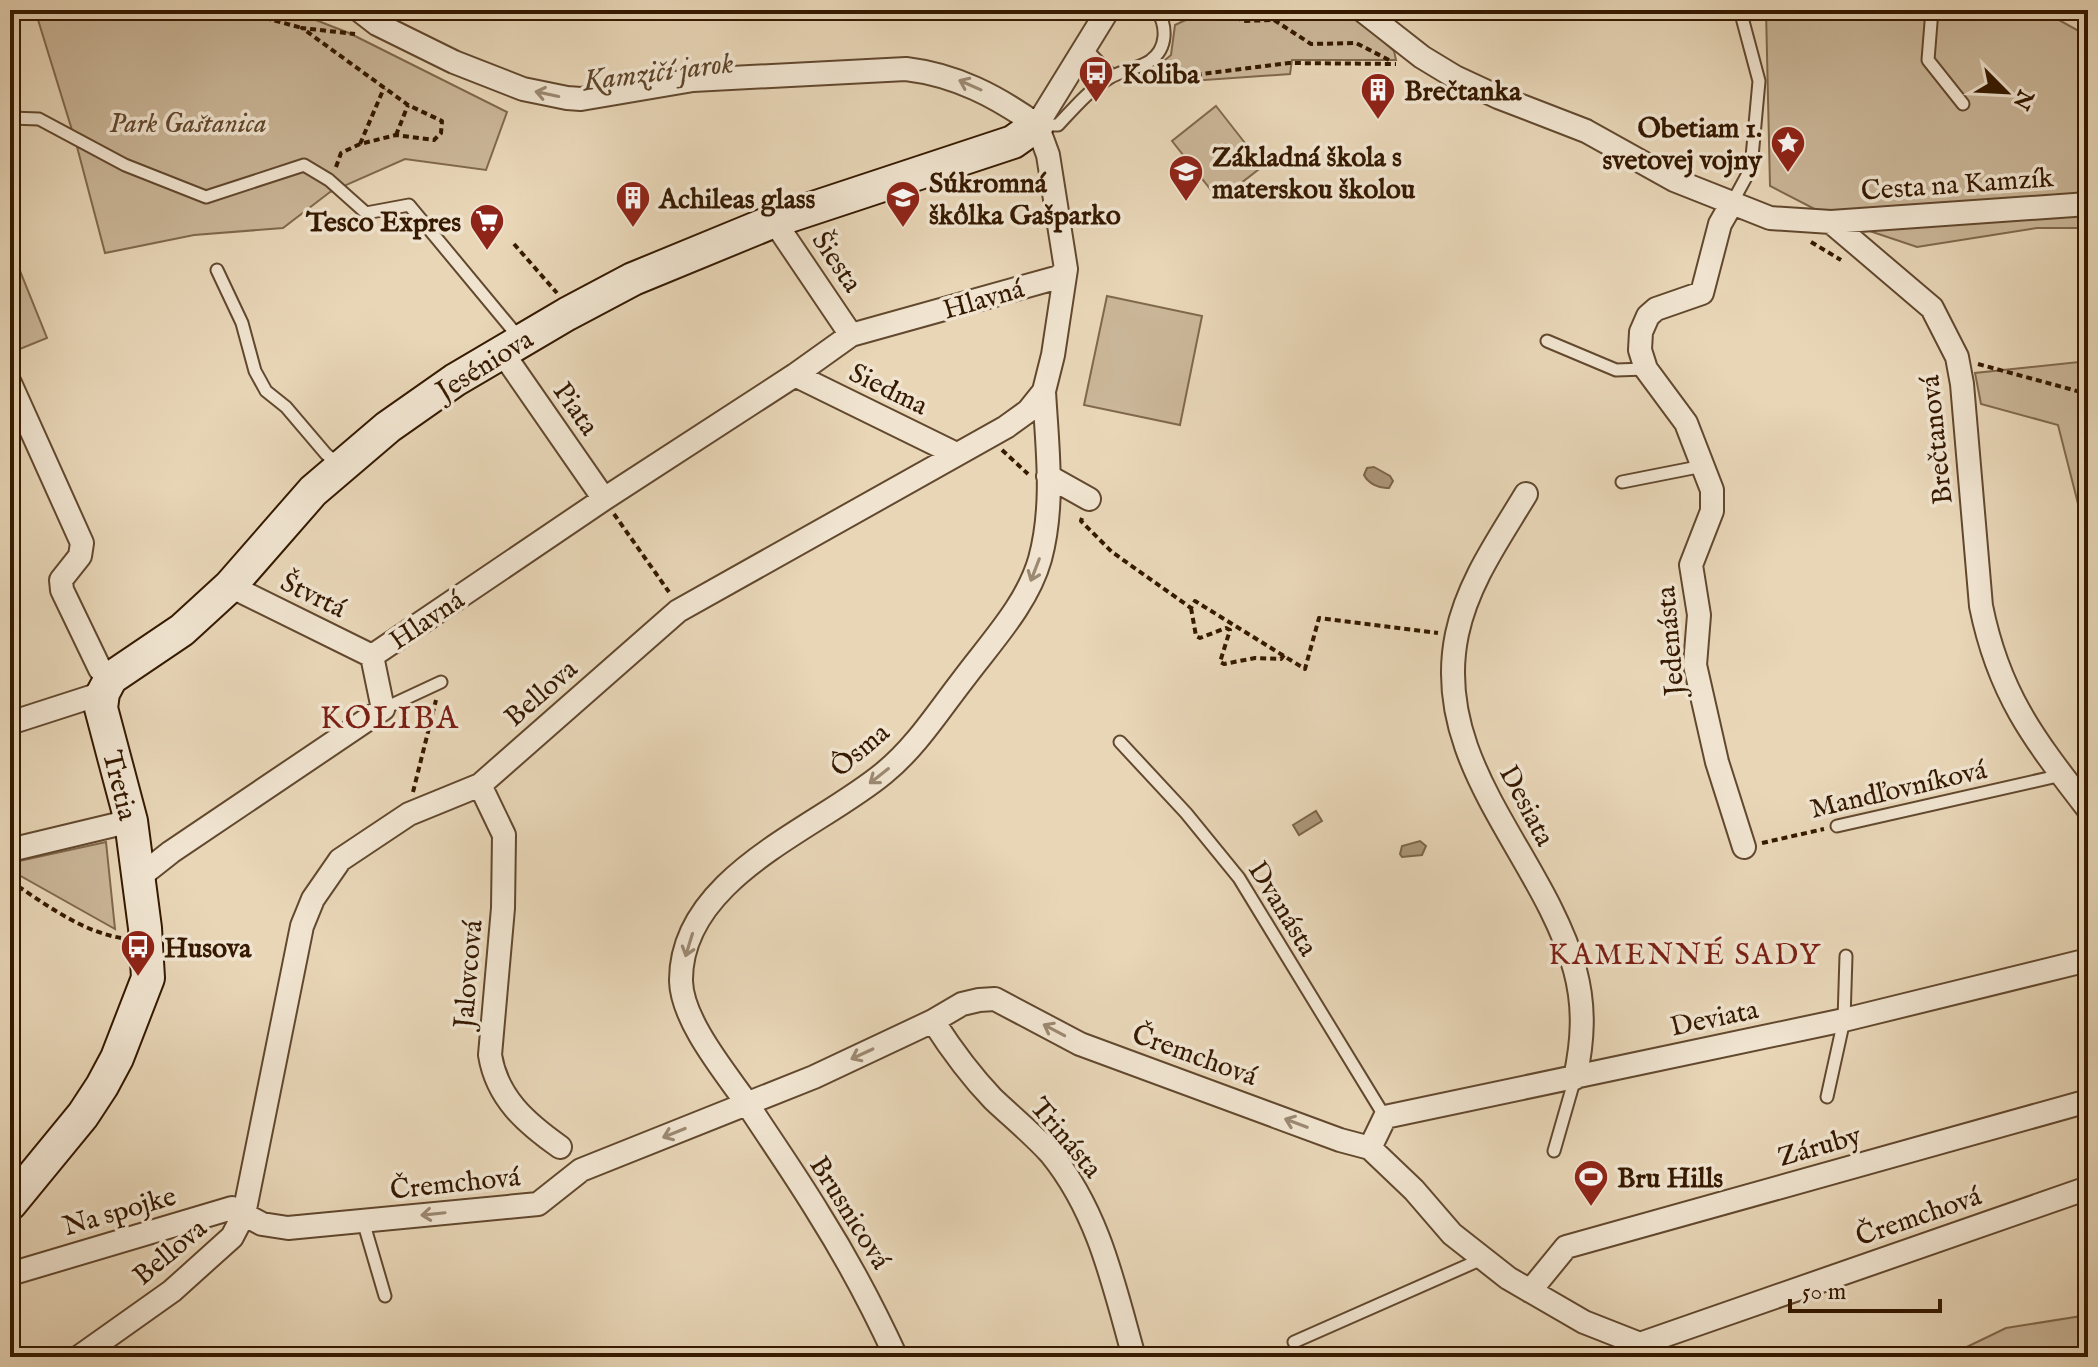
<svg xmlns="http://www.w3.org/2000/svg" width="2098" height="1367" font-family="'IM FELL English',serif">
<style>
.green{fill:#cab698;stroke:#80684c;stroke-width:2}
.water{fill:#ab9679;stroke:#7c6449;stroke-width:2}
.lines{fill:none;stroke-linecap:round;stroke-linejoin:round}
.lane-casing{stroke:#62482e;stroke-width:15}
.street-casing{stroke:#62482e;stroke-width:26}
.secondary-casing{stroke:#351900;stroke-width:36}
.path{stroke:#351900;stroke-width:4;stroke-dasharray:6 4;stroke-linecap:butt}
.lane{stroke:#f0e4d0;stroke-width:11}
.street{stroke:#f0e4d0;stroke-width:22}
.secondary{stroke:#f0e4d0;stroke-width:32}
.oneway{stroke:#9c8972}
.labels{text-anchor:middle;stroke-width:7;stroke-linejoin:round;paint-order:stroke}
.poi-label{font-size:28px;font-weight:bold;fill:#351900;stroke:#f0e4d0;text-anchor:start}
.park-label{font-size:28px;font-style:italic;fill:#62482e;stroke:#f0e4d0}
.street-label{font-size:28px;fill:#351900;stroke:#f0e4d0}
.water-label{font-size:30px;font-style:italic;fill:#5e452a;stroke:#f0e4d0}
.neighbourhood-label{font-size:30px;letter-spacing:2px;fill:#7a1f14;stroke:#f0e4d0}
.quarter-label{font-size:32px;letter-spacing:2px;fill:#7a1f14;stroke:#f0e4d0}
</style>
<rect width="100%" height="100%" fill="#e8d6b7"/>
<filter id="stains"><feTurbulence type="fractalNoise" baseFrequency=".0025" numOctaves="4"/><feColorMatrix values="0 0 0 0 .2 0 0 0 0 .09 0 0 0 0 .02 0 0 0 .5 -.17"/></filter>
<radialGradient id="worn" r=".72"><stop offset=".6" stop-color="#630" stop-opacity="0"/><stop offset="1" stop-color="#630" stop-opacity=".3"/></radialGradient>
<path class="green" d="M35,10H290L349,33L507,112L486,170L405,159L330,192L283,228L194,235L105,253L76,143Z
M1186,10H1349L1394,51L1396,60H1292L1290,74L1148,84L1146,76L1171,55L1175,25L1190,18Z
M1766,10H2041L2088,36V228H2037L1917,247L1834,219L1770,186Z
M1216,106L1263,166L1219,200L1172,141Z
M10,246L47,338L10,353Z
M1107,296L1202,316L1180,425L1084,405Z
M2088,361V543L2058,425L1981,404L1975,373Z
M106,842L115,929L10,870V863Z
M2088,1315V1357H1946L2006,1328Z"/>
<path class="water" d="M1374,467L1390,476L1393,481L1389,488C1379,489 1368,483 1364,475L1367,468Z
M1316,811L1322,821L1299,835L1293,825Z
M1420,841L1426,846L1422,855L1402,857L1400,854L1402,846Z"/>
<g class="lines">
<defs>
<path id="lane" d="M1932,10L1928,60L1963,104
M1085,48L1112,76
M10,118L39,119L125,165L206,197L304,165L329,180L366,213L409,205L521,340
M1041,125H1058C1074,108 1089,90 1109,78C1122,70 1138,69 1150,61C1168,48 1167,26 1157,10
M1732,203L1751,168L1759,81L1740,10
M217,270L242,323L255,371L266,391L286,407L326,454L341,466
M1547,341L1616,370L1646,369
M1622,482L1703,466
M383,709L441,682
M1120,742L1186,813L1239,878L1385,1117
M1837,826L2062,775
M1827,1097L1844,1020L1846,956
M1554,1151L1575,1078
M363,1221L385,1296
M1294,1342L1482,1259"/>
<path id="street" d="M359,10L377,24L454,62L523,89L567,98L581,99L693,80L906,69C956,75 996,96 1037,125
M1362,10L1422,57L1455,77L1498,97L1586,131L1674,180L1770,218L1831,222L2088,204
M1037,125L1108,10
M1732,203L1720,224L1702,293L1656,309L1648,316L1641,332L1640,350L1646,369L1686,423L1712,490V511L1691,565L1699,615L1695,665L1717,762L1744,847
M774,221L851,335
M1831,222L1932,308L1957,357L1962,384L1981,606C1999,695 2034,739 2088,809
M502,352L604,499
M795,375L956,454
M10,383L82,543L80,556L61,580L62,590L100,669L111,678
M1048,476L1089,499
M1526,494C1499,539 1468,582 1457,634C1430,763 1543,855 1575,970C1585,1007 1583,1041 1575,1078
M230,586L372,656
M10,723L103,693
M480,785L504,835L503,908L490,1055C497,1098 526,1123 560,1147
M10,850L131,821
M138,878L171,852L383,709L372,656L604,499L795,375L851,335L1059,277L1066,269
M933,1021C951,1049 970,1075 993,1099C1012,1117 1033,1134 1051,1154C1099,1213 1114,1286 1134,1357
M1370,1148L1385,1117L1844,1020L2088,960
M10,1274L232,1208L262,1224L288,1228L538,1204L581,1170L814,1077L933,1021L962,1004L979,1000L995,999L1080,1044L1340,1140L1370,1148L1414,1190L1452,1234L1508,1278L1584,1322L1640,1344L2088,1188
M1530,1291L1566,1247L2088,1101
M79,1357L172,1291L232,1237L244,1214L302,926L313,899L340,860L409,814L480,785L678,611L1006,427L1028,411L1044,391L1053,355L1066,269L1048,155L1037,125
M896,1357C873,1307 848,1260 819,1214C796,1176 770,1139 746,1102C724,1071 682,1020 681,981C680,877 817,829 884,773C915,748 938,712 962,681C990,643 1027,605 1040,559C1055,504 1047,446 1044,391"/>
<path id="secondary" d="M10,1204L83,1115L102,1086L117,1058L148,978L145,928L131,821L101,708L103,693L111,678L182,630L230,586L313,491L388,427L455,380L567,314L633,279L774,221L1013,142L1037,125"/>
</defs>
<use href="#lane" class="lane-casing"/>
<use href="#street" class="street-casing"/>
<use href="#secondary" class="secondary-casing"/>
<path class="path" d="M236,10L302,28
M1228,10L1242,21L1274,20L1311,44L1356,43L1389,60
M1146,81L1289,63L1396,64
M396,135L408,105
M360,144L384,88
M336,167L341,153L360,144L396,135L434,140L441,133L442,121L408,105L302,28L355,34
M1811,242L1841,260
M514,244L557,293
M1978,364L2088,394
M1002,450L1028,474
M614,514L669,592
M1082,518L1081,521L1112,552L1191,608L1195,601L1305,669L1319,618L1438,633
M1191,608L1196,636L1200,638L1226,628L1230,630L1220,662L1224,664L1255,658L1281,659L1284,655
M413,792L436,700
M1762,843L1824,829
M10,881C44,903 80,931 121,938"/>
<use href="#lane" class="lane"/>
<use href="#street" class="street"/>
<use href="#secondary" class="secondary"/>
</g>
<defs><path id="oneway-shaft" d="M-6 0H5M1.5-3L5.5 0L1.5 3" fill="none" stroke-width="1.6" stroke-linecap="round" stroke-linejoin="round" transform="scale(2)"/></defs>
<g class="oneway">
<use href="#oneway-shaft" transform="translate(970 85) rotate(-156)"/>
<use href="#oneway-shaft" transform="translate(547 94) rotate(-168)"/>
<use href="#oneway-shaft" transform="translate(1035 570) rotate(111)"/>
<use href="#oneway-shaft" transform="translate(879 776) rotate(142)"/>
<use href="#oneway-shaft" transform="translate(689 945) rotate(107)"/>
<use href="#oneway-shaft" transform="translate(1054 1030) rotate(-152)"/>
<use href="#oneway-shaft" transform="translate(862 1054) rotate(155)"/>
<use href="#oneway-shaft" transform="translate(1296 1123) rotate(-159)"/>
<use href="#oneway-shaft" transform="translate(674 1133) rotate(158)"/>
<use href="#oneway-shaft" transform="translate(433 1214) rotate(174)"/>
</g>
<defs>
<symbol id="bus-pin" viewBox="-11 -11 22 30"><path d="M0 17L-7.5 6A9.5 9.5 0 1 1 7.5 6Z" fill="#8f2418" stroke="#f0e4d0"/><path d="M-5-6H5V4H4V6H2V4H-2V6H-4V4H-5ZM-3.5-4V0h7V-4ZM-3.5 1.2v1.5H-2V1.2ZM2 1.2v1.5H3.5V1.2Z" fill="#fff"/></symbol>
<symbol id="building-pin" viewBox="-11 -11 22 30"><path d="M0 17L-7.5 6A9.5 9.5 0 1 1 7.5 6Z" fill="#8f2418" stroke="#f0e4d0"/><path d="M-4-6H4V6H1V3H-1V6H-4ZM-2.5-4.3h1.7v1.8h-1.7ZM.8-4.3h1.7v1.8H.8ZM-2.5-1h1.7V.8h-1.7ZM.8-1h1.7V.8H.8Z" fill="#fff"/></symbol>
<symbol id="sight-pin" viewBox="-11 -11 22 30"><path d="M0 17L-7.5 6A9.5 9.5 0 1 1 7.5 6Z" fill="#8f2418" stroke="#f0e4d0"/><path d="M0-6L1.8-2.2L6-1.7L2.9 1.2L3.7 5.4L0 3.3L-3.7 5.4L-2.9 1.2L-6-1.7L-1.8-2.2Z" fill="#fff"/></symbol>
<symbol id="school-pin" viewBox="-11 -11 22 30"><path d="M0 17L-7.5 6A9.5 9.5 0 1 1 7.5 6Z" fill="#8f2418" stroke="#f0e4d0"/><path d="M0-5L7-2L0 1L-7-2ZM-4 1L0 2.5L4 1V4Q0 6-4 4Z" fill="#fff"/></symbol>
<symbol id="supermarket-pin" viewBox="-11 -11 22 30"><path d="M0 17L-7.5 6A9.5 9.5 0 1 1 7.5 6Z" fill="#8f2418" stroke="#f0e4d0"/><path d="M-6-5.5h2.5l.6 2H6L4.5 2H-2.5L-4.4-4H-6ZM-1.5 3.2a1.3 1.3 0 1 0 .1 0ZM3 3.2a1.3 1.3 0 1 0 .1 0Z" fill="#fff"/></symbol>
<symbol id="stadium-pin" viewBox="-11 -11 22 30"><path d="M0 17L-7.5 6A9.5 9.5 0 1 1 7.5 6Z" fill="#8f2418" stroke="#f0e4d0"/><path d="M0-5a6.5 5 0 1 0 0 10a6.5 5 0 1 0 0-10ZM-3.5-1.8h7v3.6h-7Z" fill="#fff"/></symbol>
</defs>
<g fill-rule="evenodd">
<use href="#bus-pin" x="1076" y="53" width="40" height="54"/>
<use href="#building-pin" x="1358" y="70" width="40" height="54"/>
<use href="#sight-pin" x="1768" y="123" width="40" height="54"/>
<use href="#school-pin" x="1166" y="152" width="40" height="54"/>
<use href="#building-pin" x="613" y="178" width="40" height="54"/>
<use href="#school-pin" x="883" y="178" width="40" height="54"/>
<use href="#supermarket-pin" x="467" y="201" width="40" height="54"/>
<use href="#bus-pin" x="118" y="927" width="40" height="54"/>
<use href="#stadium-pin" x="1571" y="1157" width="40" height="54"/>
</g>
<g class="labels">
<g class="poi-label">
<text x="1122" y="83">Koliba</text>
<text x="1404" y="100">Brečtanka</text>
<text x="1762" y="137" text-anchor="end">Obetiam 1.<tspan x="1762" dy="32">svetovej vojny</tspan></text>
<text x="1212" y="166">Základná škola s<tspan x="1212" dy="32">materskou školou</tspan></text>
<text x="929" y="192">Súkromná<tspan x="929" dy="32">škôlka Gašparko</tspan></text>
<text x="659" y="208">Achileas glass</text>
<text x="461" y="231" text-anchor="end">Tesco Expres</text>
<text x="164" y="957">Husova</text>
<text x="1617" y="1187">Bru Hills</text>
</g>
<g class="park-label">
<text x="188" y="132">Park Gaštanica</text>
</g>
<g class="street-label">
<text transform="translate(1957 183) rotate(-4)" y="10">Cesta na Kamzík</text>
<text transform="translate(838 261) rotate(56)" y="10">Šiesta</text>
<text transform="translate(983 298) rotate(-16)" y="10">Hlavná</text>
<text transform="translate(484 364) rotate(-32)" y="10">Jeséniova</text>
<text transform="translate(889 388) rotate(26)" y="10">Siedma</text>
<text transform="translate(577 408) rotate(55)" y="10">Piata</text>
<text transform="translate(1935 440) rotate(-96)" y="10">Brečtanová</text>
<text transform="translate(314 594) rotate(26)" y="10">Štvrtá</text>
<text transform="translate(426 619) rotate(-34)" y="10">Hlavná</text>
<text transform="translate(1669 641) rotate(-95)" y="10">Jedenásta</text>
<text transform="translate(540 692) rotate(-41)" y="10">Bellova</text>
<text transform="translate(859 749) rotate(-40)" y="10">Ôsma</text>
<text transform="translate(121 785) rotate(76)" y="10">Tretia</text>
<text transform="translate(1898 788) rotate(-13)" y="10">Mandľovníková</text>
<text transform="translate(1528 805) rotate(62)" y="10">Desiata</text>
<text transform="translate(1284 908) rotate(58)" y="10">Dvanásta</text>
<text transform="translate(467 974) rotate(-85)" y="10">Jalovcová</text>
<text transform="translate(1714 1017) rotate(-12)" y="10">Deviata</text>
<text transform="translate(1195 1054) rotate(20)" y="10">Čremchová</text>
<text transform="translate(1067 1137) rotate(50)" y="10">Trinásta</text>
<text transform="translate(1819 1145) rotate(-16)" y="10">Záruby</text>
<text transform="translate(455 1182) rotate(-6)" y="10">Čremchová</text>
<text transform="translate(119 1210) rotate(-16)" y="10">Na spojke</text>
<text transform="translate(851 1212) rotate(58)" y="10">Brusnicová</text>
<text transform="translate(1918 1215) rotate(-19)" y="10">Čremchová</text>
<text transform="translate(169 1251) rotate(-40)" y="10">Bellova</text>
</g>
<g class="water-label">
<text transform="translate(658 71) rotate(-7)" y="10">Kamzičí jarok</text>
</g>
<g class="neighbourhood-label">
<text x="1685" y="964">KAMENNÉ SADY</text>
</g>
<g class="quarter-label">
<text x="390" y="728">KOLIBA</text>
</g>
</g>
<rect width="2098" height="1367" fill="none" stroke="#e8d6b7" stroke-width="40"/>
<rect x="12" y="12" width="2074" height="1343" fill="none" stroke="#351900" stroke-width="4"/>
<rect x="20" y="20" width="2058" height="1327" fill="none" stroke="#351900" stroke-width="2"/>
<g transform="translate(2006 92) rotate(114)" stroke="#f0e4d0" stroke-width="6" paint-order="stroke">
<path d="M0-6L14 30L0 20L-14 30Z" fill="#351900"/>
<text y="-12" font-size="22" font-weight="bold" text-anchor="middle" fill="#351900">N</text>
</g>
<path d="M1790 1299v12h150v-12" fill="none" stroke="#351900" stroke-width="4"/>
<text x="1802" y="1299" font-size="24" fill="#351900" stroke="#f0e4d0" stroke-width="6" paint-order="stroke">50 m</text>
<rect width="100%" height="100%" filter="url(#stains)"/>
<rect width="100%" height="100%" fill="url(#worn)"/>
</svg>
